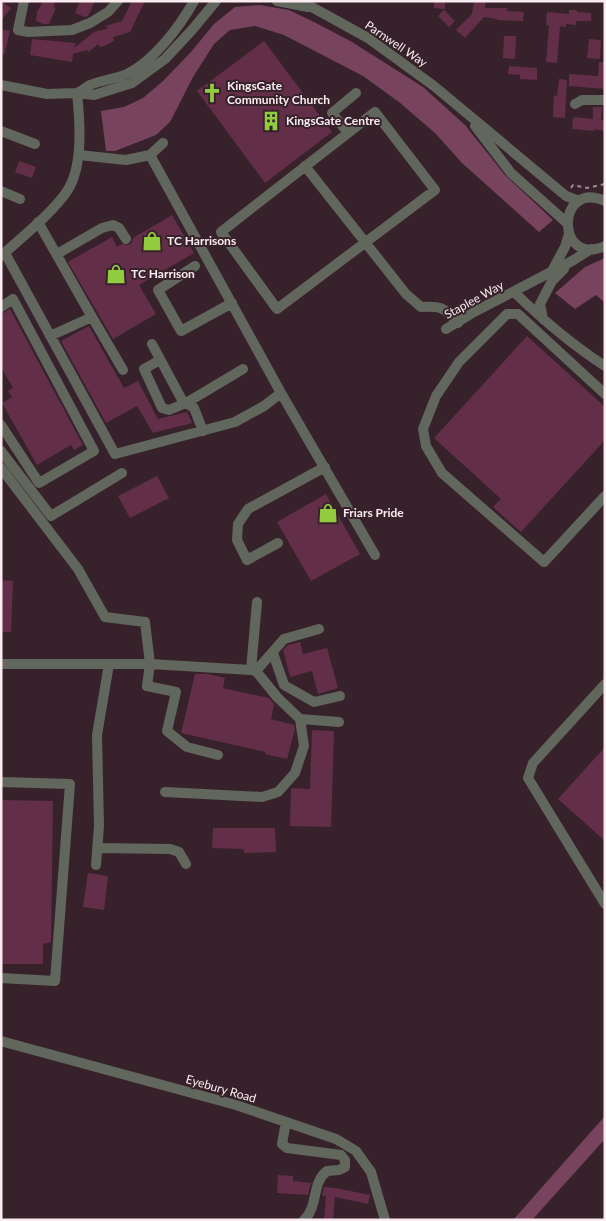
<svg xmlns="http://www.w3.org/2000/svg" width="606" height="1221" font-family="Lato,sans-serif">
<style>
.forest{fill:#78435d}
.building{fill:#622e48}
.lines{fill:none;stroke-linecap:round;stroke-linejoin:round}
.path{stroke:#9d8b93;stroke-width:2;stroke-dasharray:4 4;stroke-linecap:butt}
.minor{stroke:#62675d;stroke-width:10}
.labels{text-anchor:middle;stroke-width:4;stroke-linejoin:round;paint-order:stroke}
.street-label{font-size:12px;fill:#fbecf2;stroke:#37222b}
.poi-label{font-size:12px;font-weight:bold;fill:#fbecf2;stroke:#37222b;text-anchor:start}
</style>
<rect width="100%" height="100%" fill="#37222b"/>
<path class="forest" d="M260,5L289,10L314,22L352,42L423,87L465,125L505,175L553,220L539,232L462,163L435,133L399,102L363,76L284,35L255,26L230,30L214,44L193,77L170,122L156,135L115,151H106L101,111L124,107L143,98L163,81L191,52L214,24L235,7Z
M605,258V303L596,295L575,309L555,293L585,267Z
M605,1116V1139L532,1220H513Z"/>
<path class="building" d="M1,1L11,8L1,21Z
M43,1H55L54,7L56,8L49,24H44L36,21L37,12Z
M80,1H95L88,16L85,17L75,13Z
M132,1H145L130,32L113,37L114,41L104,46L100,47L98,44L89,52L87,50L73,54L72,62L30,55L32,39L76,43L74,48L94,32L109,28L105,26L122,21Z
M434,1H445V9L434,8Z
M474,1H486L485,8H507V11L524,12L523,21L497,20V19L484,17L465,38L456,30L472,14Z
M444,10L455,21L449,27L438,16Z
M569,10H577V12L591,13V21H576V25L566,24V27L560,26L557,63L546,62L549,26L546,25L547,12L569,14Z
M1,29L10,31L4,55L1,54Z
M504,36H516L515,59L503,58Z
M589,39L601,40L600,59L587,58Z
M264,41L332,132L265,183L197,91Z
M599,62H605V89L569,86V74L598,76Z
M509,66L537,68V80L520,79V75L508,74Z
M559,79L567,80L565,118L553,117L554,95L557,96Z
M593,107H602L601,120L605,121V131L594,129V131L572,129L573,117L593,119Z
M19,161L36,167L32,178L15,172Z
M172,215L194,253L139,285L156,314L113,339L68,262L112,237L117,247L122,244L129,245L132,242L133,238Z
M10,309L83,445L74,450L71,445L37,465L2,403L12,397L8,391L13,388L1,367V314Z
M89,326L124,388L138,381L158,419L187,412L192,423L153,433L137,406L106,423L61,341Z
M527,336L605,407V440L521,532L493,507L501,499L434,438Z
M157,476L169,498L130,518L118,496Z
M326,494L360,554L311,581L277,522Z
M1,580L13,581L11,632H1Z
M300,642L303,654L327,648L338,688L318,694L312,671L290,677L283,650L288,645Z
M195,674H208L225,678L223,688L269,698L274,704L271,719L294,725L295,729L287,759L265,754L266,752L181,733Z
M312,730L334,731L331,827L290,826L291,788L310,789Z
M605,747V841L558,799Z
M1,800L53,801L51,942L43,944V964H1Z
M213,828H275L276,852L244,853V849L212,848Z
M88,873L108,876L104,910L83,907Z
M278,1175L293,1176V1181L311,1183L308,1195L277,1193Z
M324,1187L336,1188L370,1195L368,1204L335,1197L333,1220H324L326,1196H322Z"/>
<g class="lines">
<path class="path" d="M571,188L573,185L587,188L605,184"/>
<path class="minor" d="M24,1L18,30L28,32L72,30L90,23L108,12L118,1
M277,1L308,7
M301,1L368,38L434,86L566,196L579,201
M1,85L47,94L77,93L94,95L132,83L165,59L192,30L216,1
M77,93C82,91 86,87 90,85C102,80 115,79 127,74C154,61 180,26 194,1
M575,104L582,100H605
M375,112L435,190L277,309L221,232Z
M475,126L511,173L567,223
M1,131L35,144
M348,133L332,113L356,93
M79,155L126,160L150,155L163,143
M150,155L281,393L375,555
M305,166L406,294L421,307C441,306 444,307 458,323
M1,191L20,199
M605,201C556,179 555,268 605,246
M38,222L92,317L50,336
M5,253L115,454L235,422L264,406L281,393
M57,254L102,228L113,225L119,228L126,239
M1,256C20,239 57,209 69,188C83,163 80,122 77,93
M195,266L158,290L181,331L232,303
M552,271L565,247L569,234
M514,292C542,319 572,345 605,366
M1,307L13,299L94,451L39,483L1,425
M92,317L123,370
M543,319L540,304L552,281L564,269
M446,329L474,312L572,261L591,249
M152,344L182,400L194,408L203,431
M160,360L144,369L162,408L169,410L186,403L243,369
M605,394L518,314H507L459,362L436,396L423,429L426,446L442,473L544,562L605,496
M1,451L51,516L122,473
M1,468L78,569L105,617L145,622L150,664L147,686L176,692L167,731L187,747L218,755
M278,543L247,560L237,540L238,524L248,509L325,467
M273,653L284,685L314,702L340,696
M1,664H150L251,670L256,671L277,697L300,719L304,746L295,773L278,792L262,797L165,792
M251,670L257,602
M256,671L284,639L319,629
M605,684L533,763L528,778L605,904
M300,719L339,722
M1,782L70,784L55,981L1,978
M97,848L170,849L179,852L186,864
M96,865L99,826L97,735L109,664
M1,1041L236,1105L336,1139L356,1151L371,1172L385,1220
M286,1122L282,1144L287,1148L341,1155L345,1160V1167L339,1170L327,1171C311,1183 319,1206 304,1220"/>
</g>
<defs>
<symbol id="church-bare" viewBox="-9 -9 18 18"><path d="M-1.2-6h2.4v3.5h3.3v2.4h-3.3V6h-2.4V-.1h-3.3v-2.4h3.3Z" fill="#92cd3f" stroke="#37222b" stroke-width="2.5" paint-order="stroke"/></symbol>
<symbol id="building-bare" viewBox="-9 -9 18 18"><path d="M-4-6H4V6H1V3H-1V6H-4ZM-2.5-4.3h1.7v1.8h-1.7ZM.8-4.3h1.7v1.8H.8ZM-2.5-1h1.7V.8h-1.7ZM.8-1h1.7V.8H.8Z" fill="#92cd3f" stroke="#37222b" stroke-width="2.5" paint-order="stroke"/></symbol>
<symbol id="shop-bare" viewBox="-9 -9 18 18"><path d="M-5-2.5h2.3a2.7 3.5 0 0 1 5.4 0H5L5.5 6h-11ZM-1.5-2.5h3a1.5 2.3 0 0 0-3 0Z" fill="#92cd3f" stroke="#37222b" stroke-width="2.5" paint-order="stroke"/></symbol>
</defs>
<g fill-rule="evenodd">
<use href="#church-bare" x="198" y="79" width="28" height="28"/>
<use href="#building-bare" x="257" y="107" width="28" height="28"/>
<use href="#shop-bare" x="138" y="227" width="28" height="28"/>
<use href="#shop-bare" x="102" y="260" width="28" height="28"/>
<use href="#shop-bare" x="314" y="499" width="28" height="28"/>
</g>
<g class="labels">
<g class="street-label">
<text transform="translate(396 44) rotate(34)" y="4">Parnwell Way</text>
<text transform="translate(474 300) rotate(-29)" y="4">Staplee Way</text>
<text transform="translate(221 1089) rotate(16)" y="4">Eyebury Road</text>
</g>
<g class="poi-label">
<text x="227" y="90">KingsGate<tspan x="227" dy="14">Community Church</tspan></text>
<text x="286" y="125">KingsGate Centre</text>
<text x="167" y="245">TC Harrisons</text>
<text x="131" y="278">TC Harrison</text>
<text x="343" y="517">Friars Pride</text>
</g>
</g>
<rect width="606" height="1221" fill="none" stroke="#fbecf2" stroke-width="5"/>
</svg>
